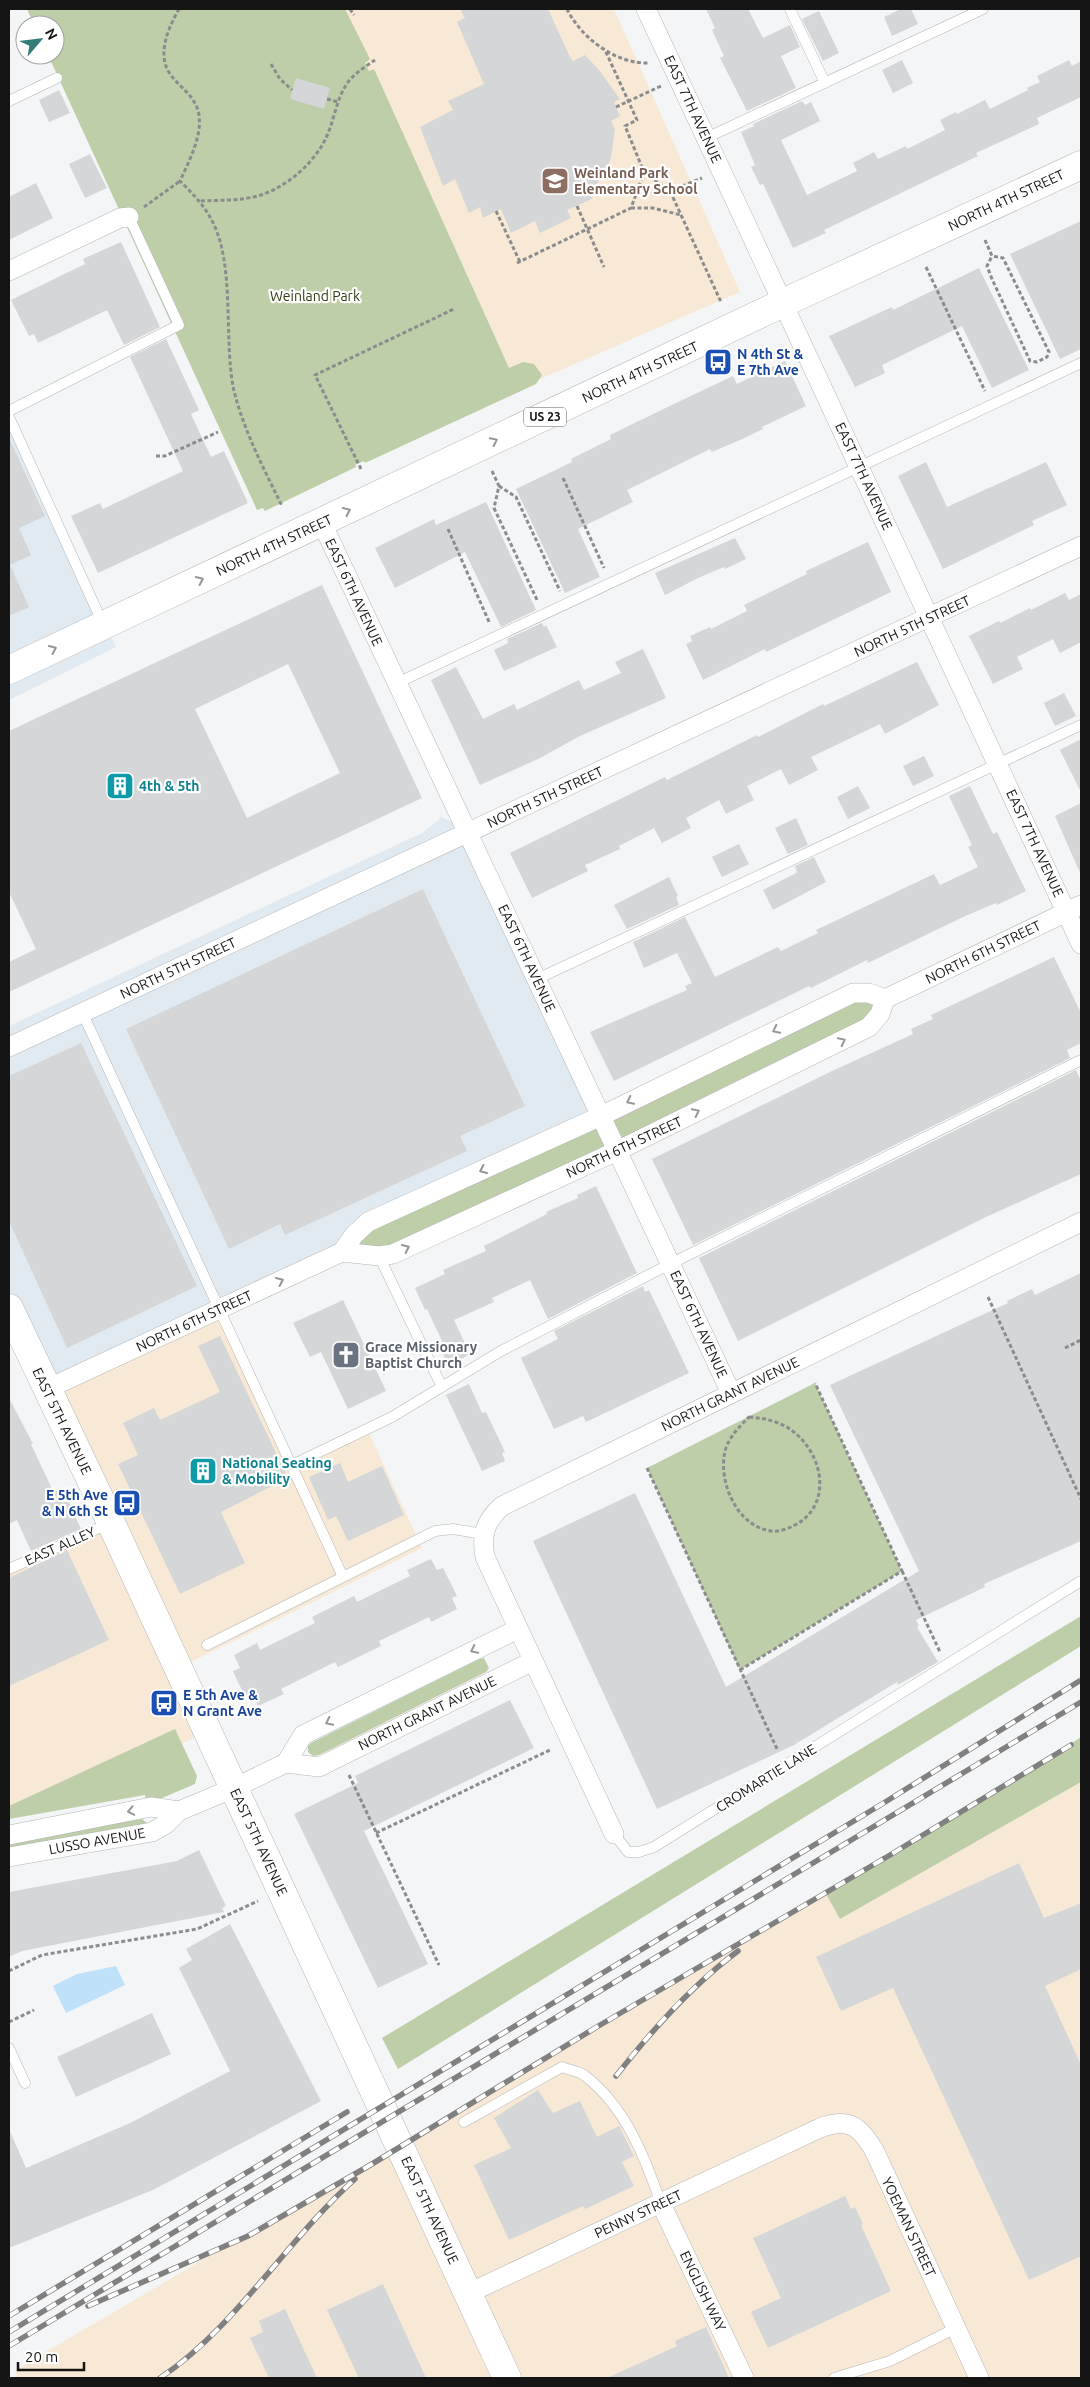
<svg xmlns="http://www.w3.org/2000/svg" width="1090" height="2387" font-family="Ubuntu,sans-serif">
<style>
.built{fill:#e2eaf1}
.industrial{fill:#f8e9d6}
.green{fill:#becea8}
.water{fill:#c0e1fa}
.building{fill:#d4d6d7;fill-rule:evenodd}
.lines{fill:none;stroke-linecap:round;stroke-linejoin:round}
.lane-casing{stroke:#b4b6b7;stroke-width:11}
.street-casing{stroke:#b4b6b7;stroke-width:20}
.secondary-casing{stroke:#b4b6b7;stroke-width:29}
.primary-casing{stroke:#b4b6b7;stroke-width:29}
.path{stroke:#8b8c8d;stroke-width:3;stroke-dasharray:4 2.5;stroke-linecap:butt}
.lane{stroke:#fff;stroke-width:10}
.street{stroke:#fff;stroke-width:19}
.secondary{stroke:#fff;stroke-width:28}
.primary{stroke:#fff;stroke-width:28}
.rail-casing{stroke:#808081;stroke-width:5.5}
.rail{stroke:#fff;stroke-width:4;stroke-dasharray:11;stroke-linecap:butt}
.oneway{stroke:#969696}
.labels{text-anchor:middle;stroke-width:4.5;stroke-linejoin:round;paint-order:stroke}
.shield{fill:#fff;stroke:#5b5b5c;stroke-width:1}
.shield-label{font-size:12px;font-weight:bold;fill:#151516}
.street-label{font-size:14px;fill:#151516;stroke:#fff}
.education-label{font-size:14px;font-weight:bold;fill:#785e54;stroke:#fff;text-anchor:start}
.park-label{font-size:14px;fill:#2d3c12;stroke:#fff}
.transit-label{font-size:14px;font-weight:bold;fill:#164399;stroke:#fff;text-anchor:start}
.culture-label{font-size:14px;font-weight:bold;fill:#0d838f;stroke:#fff;text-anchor:start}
.worship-label{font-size:14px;font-weight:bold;fill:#5b616d;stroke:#fff;text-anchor:start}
</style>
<rect width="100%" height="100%" fill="#f4f5f6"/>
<path class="built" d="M9,417L116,647L9,700Z
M440,816L474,832L612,1127L47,1385L9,1301V1026L422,833L439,820Z"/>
<path class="industrial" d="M340,9H614L740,292L515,390Z
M216,1311L292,1471L368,1431L422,1548L179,1668L208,1732L9,1818V1569L112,1521L47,1385Z
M1081,1782V2378H18L15,2370L826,1894L840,1919Z"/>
<path class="green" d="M27,9H345L370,59L365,63L369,71L374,69L509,368L523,362L534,364L542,375L536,384L365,463L364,461L355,465L356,467L265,511L263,508L257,510L48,55H55V25H34Z
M869,993L880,1014L393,1254L362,1255L354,1235Z
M815,1383L902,1571L740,1670L647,1468Z
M1081,1616V1646L398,2069L382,2038Z
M484,1658L489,1668L486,1672L319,1755L313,1756L308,1752V1746L311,1743L479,1659Z
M175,1729L197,1776L195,1784L155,1801L146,1802L145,1795L9,1819V1806Z
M1081,1737V1782L840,1919L826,1894L984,1801Z
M142,1819L147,1823L145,1826L9,1849L10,1840Z"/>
<path class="water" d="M116,1966L125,1985L66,2013L53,1986L77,1974Z"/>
<path class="building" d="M460,9H548L570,57L573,61L585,55L599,70L620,99L614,102L620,116L611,121L615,129L611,158L604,173L590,194L592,199L567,210L571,218L540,233L535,221L511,233L501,209L483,218L480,207L469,213L455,179L443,186L420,127L453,110L448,101L484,84L457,22L465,18Z
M706,9H748L763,38L790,25L800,47L781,56L796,88L747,111L720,58L724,56L712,30L715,28Z
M901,9H911L918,24L892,36L884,17Z
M819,11L839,53L823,61L802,19Z
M902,60L913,83L893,93L882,70Z
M1069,60L1072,66L1081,61V97L1037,118L1039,124L976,153L978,156L824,230L826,233L793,248L763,184L760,185L751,167L755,165L741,132L754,126L753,124L802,101L805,105L811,102L820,121L781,140L807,195L857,171L853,163L874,152L878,159L906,146L907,149L945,130L940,120L956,112L957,114L985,100L990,109L1028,90L1027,88L1040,82L1037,76Z
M296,78L330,88L324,109L290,99Z
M59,90L70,113L49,122L39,100Z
M90,154L107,188L85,198L69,164Z
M36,183L53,218L9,240V197Z
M1081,221V349L1060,359L1010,254Z
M121,242L160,327L124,345L107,310L38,343L34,334L29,336L11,300L85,264L83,259Z
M979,268L1029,370L992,388L962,326L882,365L885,373L855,387L829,336L892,307L893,310Z
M166,339L199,410L191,414L211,457L224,451L248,503L98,573L71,516L100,503L103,509L183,471L130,357Z
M785,361L806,406L762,427L763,429L740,440L712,452L710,449L627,490L633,502L578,529L600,577L565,593L516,489L572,462L571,459L611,439L610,435L676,403L733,376L737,384Z
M9,438L45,516L19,528L31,555L10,565L29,607L9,616Z
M926,462L947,507L1046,462L1067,505L1032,521L1034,525L943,569L898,476Z
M486,502L536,610L501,627L465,552L395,588L375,548L434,519L436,525Z
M735,538L746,559L725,569L724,567L698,578L665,595L655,573Z
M868,542L891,592L766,652L765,649L703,680L686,644L692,641L690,636L710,627L711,629L747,611L744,605L807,574L806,571Z
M322,585L422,798L9,992V962L36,949L9,892V731ZM288,664L340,773L247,818L195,709Z
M1065,593L1069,600L1081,594V642L1060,653L1053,639L1017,657L1023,669L993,684L969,636L999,621L1000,623L1030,608L1031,610Z
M542,623L544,627L546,625L557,647L504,671L494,650L508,643L507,639Z
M643,649L666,698L580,736L540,758L480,785L431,680L456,667L483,719L514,704L517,710L579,680L584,690L621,673L615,662Z
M917,662L939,705L885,734L880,724L811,757L818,770L789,785L781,769L747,786L754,800L726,814L719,800L686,818L691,828L662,843L654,828L619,846L620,849L585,865L588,871L532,898L510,853L665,777L667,780L757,735L758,737L823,704L824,706Z
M1064,693L1076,716L1055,726L1044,703Z
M1081,739V792L1060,750Z
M924,756L934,776L913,786L903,766Z
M858,786L870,808L848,819L837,797Z
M970,786L993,834L997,832L1026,891L997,905L996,903L963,917L868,963L867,960L811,988L809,986L614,1081L590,1032L687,990L685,986L692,983L677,953L644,968L633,942L685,917L715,977L778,947L781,951L818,933L816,930L934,874L940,885L978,867L968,847L972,845L949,796Z
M1081,803V875L1055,816Z
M796,818L808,845L788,854L775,828Z
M739,844L749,864L722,877L712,857Z
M814,857L826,882L773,910L763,890L796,873L797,872L795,866Z
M669,877L678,896L676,897L679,905L627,929L614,905Z
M423,889L525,1106L460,1136L467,1151L285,1235L280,1224L229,1249L126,1029Z
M1054,957L1081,1013V1043L1067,1050L1070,1058L693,1245L652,1159L832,1071L913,1034L911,1029L933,1019L931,1015Z
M81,1043L197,1286L67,1348L9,1221V1076Z
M1076,1070L1081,1081V1174L986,1217L738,1341L699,1258Z
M596,1186L637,1273L548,1319L530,1280L492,1298L494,1302L454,1320L470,1354L449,1366L437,1343L442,1341L427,1309L425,1310L415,1288L445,1274L443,1270L486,1251L484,1246L547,1214L546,1212L578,1198L577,1195Z
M1081,1273V1541L984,1584L985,1587L916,1620L919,1626L917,1627L938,1662L898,1685L897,1682L794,1745L657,1809L533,1541L635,1493L726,1687L919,1571L830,1385L1008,1303L1007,1301L1032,1289L1035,1295Z
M643,1286L645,1292L649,1290L689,1373L586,1422L583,1416L554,1429L521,1358L558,1339L554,1331Z
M343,1300L386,1391L348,1409L321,1352L310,1357L293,1323Z
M220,1336L288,1478L221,1512L245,1563L180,1594L118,1464L138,1455L123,1423L154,1408L160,1420L220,1392L198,1346Z
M469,1384L482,1413L486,1412L505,1452L502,1453L505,1461L482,1471L446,1395Z
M9,1398L33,1444H31L52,1489L55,1488L63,1503L68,1500L81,1529L31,1551L17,1520L9,1524Z
M340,1463L348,1482L382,1466L404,1515L348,1541L336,1516L328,1520L309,1477Z
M67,1550L109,1640L9,1686V1578Z
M431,1559L437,1570L443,1568L457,1596L452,1598L457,1609L431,1622L429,1617L379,1641L381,1646L338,1667L335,1662L281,1689L284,1694L258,1706L252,1693L245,1697L233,1671L240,1668L234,1655L257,1643L260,1650L315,1623L312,1617L354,1596L357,1602L410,1576L407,1570Z
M510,1700L534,1748L364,1831L428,1964L378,1988L294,1814L358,1783L355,1776Z
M199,1850L226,1906L222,1908L224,1912L22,1951L9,1957V1892L177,1861Z
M1019,1863L1044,1918L1081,1903V1969L1045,1986L1081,2065V2256L1029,2280L893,1988L841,2011L816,1957Z
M230,1924L321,2101L153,2190L9,2248V2129L26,2168L130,2123L230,2071L179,1968L192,1960L186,1949Z
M152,2013L171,2054L76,2097L57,2057Z
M538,2090L553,2113L580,2101L597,2137L619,2126L634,2156L622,2162L634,2186L585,2209L583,2206L509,2240L474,2165L511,2148L494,2118Z
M845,2196L851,2209L855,2207L863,2224L861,2225L891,2291L768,2348L751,2312L781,2298L753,2238Z
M383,2284L426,2378H359L327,2310Z
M285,2309L317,2378H269L250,2338L263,2332L259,2321Z
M706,2327L729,2378H607L677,2346L675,2341Z"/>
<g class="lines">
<defs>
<path id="lane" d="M790,9L825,83
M9,101L57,78
M706,138L983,9
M9,411L179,325L129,217
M9,417L103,624
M397,683L1081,363
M537,979L1081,725
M82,1012L343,1577
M379,1256L442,1387
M292,1465L392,1417L501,1351L670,1264L1081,1060
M9,1569L110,1523
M207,1645L435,1531L453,1529L483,1534
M614,1834L628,1852H639L654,1847L1081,1581
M9,2048L25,2083
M464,2122L562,2067C569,2070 578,2071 584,2075C625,2106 645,2157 661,2204
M834,2378L890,2361L956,2328"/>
<path id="street" d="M646,9L1081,944
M9,271L120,218L129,217
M322,523L731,1393
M9,1047L1081,546
M342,1252L379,1256L393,1254L617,1151L869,1027L880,1014L885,999L1081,905
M47,1389L342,1252L354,1235L368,1222L601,1116L853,993H869L885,999
M286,1763L303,1735L518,1629
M614,1834L485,1557C481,1535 485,1521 502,1506L1081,1222
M9,1835L151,1807L179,1811
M9,1857L152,1832L166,1824L179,1811L234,1788L286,1763L319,1767L533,1661
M661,2204L744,2378
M469,2293L820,2128C849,2117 860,2126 875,2152L979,2378"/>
<path id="secondary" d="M9,1308L106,1512L507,2378"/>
<path id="primary" d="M9,670L783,303L1081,165"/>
</defs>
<use href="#lane" class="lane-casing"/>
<use href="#street" class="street-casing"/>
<use href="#secondary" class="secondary-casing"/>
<use href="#primary" class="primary-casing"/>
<path class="path" d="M179,9C169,27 156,54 170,74C180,88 196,96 199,115C202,137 189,161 180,181C192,193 203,204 211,219C236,263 223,341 234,391C244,431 264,469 282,506
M350,9L354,15
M567,9C581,38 617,65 650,63
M271,64L280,79L292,90
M327,99L338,102
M616,107L661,86
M644,172L670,191L721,302
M670,191L702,178
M201,201C221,200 242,201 261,195C288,186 314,163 326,138C334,121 336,101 346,85C353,74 365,67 375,60
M577,206L604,267
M144,207L180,181
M631,208H653L681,215
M496,211L520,262
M985,240L992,256L1003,258L1049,352L1047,357L1037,362L1030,361L992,279L987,266L992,256
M517,263L631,208L644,172L625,126L637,120L605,50
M926,267L985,391
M156,456H165L218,432
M361,469L315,375L454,309
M492,471L499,486L494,508L538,602
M563,478L604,568
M499,486L516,497L560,591
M448,529L490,624
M988,1297L1081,1499
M1065,1348L1081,1340
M749,1417C776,1419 796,1427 811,1452C826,1478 823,1512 793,1526C787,1529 779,1532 771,1531C736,1526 718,1481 725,1451C729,1437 739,1427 749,1417Z
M647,1468L778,1751
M902,1571L940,1652
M740,1670L902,1571L815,1383
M349,1775L439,1965
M376,1833L552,1749
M9,1971L42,1955L197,1929L258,1901
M9,2022L34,2010"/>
<use href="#lane" class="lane"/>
<use href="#street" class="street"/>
<use href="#secondary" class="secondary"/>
<use href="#primary" class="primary"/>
<defs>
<path id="rail" d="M616,2076C652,2030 691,1986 738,1951
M88,2306L248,2236L372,2164L595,2028L890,1855L1071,1745
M9,2316L347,2112
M9,2332L882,1804L1081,1680
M9,2346L1081,1702
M160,2378C235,2328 287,2240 355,2179"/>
</defs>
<use href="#rail" class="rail-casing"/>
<use href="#rail" class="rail"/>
</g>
<defs><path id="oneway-chevron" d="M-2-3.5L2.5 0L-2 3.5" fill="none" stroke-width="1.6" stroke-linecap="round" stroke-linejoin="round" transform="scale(1.25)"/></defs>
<g class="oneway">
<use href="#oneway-chevron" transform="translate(494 441) rotate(-26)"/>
<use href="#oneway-chevron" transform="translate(347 511) rotate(-25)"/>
<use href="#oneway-chevron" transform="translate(200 580) rotate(-25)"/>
<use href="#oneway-chevron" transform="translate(53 649) rotate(-25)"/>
<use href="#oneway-chevron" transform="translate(776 1030) rotate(154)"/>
<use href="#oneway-chevron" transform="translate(842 1041) rotate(-26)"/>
<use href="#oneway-chevron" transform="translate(630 1101) rotate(154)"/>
<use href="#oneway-chevron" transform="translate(696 1112) rotate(-26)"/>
<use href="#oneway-chevron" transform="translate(483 1170) rotate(155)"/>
<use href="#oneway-chevron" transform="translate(406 1248) rotate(-25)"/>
<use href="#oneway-chevron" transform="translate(280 1281) rotate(-25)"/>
<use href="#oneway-chevron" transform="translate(474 1650) rotate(154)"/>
<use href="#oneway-chevron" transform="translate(329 1722) rotate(154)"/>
<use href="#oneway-chevron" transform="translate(131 1811) rotate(169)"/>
</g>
<defs>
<symbol id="school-square" viewBox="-11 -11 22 22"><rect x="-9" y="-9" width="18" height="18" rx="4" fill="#8d6e63" stroke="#fff"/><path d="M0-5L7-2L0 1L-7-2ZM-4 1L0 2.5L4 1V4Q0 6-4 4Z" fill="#fff"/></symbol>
<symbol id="bus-square" viewBox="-11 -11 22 22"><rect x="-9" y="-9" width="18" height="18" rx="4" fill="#1a4fb4" stroke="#fff"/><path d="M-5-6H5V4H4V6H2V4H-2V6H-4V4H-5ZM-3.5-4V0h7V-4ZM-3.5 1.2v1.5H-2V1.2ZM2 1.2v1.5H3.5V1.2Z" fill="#fff"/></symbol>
<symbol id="building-square" viewBox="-11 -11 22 22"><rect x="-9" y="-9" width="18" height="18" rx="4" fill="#0f9aa8" stroke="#fff"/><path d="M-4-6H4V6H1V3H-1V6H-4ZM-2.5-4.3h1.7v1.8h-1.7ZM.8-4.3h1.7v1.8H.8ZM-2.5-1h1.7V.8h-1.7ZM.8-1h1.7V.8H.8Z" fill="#fff"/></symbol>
<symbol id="church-square" viewBox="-11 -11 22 22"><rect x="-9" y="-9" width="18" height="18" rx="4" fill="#6b7280" stroke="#fff"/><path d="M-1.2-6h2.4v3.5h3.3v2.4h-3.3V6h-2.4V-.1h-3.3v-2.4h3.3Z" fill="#fff"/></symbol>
</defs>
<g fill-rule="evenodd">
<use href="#school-square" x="539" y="165" width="32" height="32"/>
<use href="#bus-square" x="702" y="346" width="32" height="32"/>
<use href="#building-square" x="104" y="770" width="32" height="32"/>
<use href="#church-square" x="330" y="1339" width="32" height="32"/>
<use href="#building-square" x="187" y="1455" width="32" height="32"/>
<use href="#bus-square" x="111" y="1487" width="32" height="32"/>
<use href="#bus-square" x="148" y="1687" width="32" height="32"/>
</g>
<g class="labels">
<rect class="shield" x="524" y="407.5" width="42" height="19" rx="4"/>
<g class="shield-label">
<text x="545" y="421">US 23</text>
</g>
<g class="street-label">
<text transform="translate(693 109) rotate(65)" y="5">EAST 7TH AVENUE</text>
<text transform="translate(1006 200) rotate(-25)" y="5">NORTH 4TH STREET</text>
<text transform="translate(640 372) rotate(-25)" y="5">NORTH 4TH STREET</text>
<text transform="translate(864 476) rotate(65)" y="5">EAST 7TH AVENUE</text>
<text transform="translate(274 545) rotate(-25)" y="5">NORTH 4TH STREET</text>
<text transform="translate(354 592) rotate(65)" y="5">EAST 6TH AVENUE</text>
<text transform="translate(912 626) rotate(-25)" y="5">NORTH 5TH STREET</text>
<text transform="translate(545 797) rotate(-25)" y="5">NORTH 5TH STREET</text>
<text transform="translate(1035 843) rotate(65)" y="5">EAST 7TH AVENUE</text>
<text transform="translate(983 952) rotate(-26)" y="5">NORTH 6TH STREET</text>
<text transform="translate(527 958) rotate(65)" y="5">EAST 6TH AVENUE</text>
<text transform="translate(178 968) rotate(-25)" y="5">NORTH 5TH STREET</text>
<text transform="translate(624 1147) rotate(-25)" y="5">NORTH 6TH STREET</text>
<text transform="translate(194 1321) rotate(-25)" y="5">NORTH 6TH STREET</text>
<text transform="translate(699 1324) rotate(65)" y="5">EAST 6TH AVENUE</text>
<text transform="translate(730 1394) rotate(-26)" y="5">NORTH GRANT AVENUE</text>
<text transform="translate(62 1421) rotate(64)" y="5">EAST 5TH AVENUE</text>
<text transform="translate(60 1546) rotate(-24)" y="5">EAST ALLEY</text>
<text transform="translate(427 1713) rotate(-26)" y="5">NORTH GRANT AVENUE</text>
<text transform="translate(766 1778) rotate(-32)" y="5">CROMARTIE LANE</text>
<text transform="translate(97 1841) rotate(-10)" y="5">LUSSO AVENUE</text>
<text transform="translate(259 1842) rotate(65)" y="5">EAST 5TH AVENUE</text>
<text transform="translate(430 2210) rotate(65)" y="5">EAST 5TH AVENUE</text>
<text transform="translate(638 2214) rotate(-25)" y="5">PENNY STREET</text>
<text transform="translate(909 2227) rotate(65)" y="5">YOEMAN STREET</text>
<text transform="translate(703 2291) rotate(64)" y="5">ENGLISH WAY</text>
</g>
<g class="education-label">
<text x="574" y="178">Weinland Park<tspan x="574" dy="16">Elementary School</tspan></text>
</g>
<g class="park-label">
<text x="315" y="301">Weinland Park</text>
</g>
<g class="transit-label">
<text x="737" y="359">N 4th St &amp;<tspan x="737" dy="16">E 7th Ave</tspan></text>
<text x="108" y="1500" text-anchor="end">E 5th Ave<tspan x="108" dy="16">&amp; N 6th St</tspan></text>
<text x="183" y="1700">E 5th Ave &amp;<tspan x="183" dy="16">N Grant Ave</tspan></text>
</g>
<g class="culture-label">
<text x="139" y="791">4th &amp; 5th</text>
<text x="222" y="1468">National Seating<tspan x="222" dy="16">&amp; Mobility</tspan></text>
</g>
<g class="worship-label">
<text x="365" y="1352">Grace Missionary<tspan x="365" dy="16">Baptist Church</tspan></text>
</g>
</g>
<rect width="1090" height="2387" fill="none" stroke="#151516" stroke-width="20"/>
<g transform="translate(40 40) rotate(62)"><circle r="24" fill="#ffffff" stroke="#a1a1a2"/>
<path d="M0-4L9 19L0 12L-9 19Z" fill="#337c79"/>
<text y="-8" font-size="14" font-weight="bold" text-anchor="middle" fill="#151516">N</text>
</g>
<path d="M18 2362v8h66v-8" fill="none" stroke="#151516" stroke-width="2.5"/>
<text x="25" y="2362" font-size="15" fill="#151516" stroke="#ffffff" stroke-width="4" paint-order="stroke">20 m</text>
</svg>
